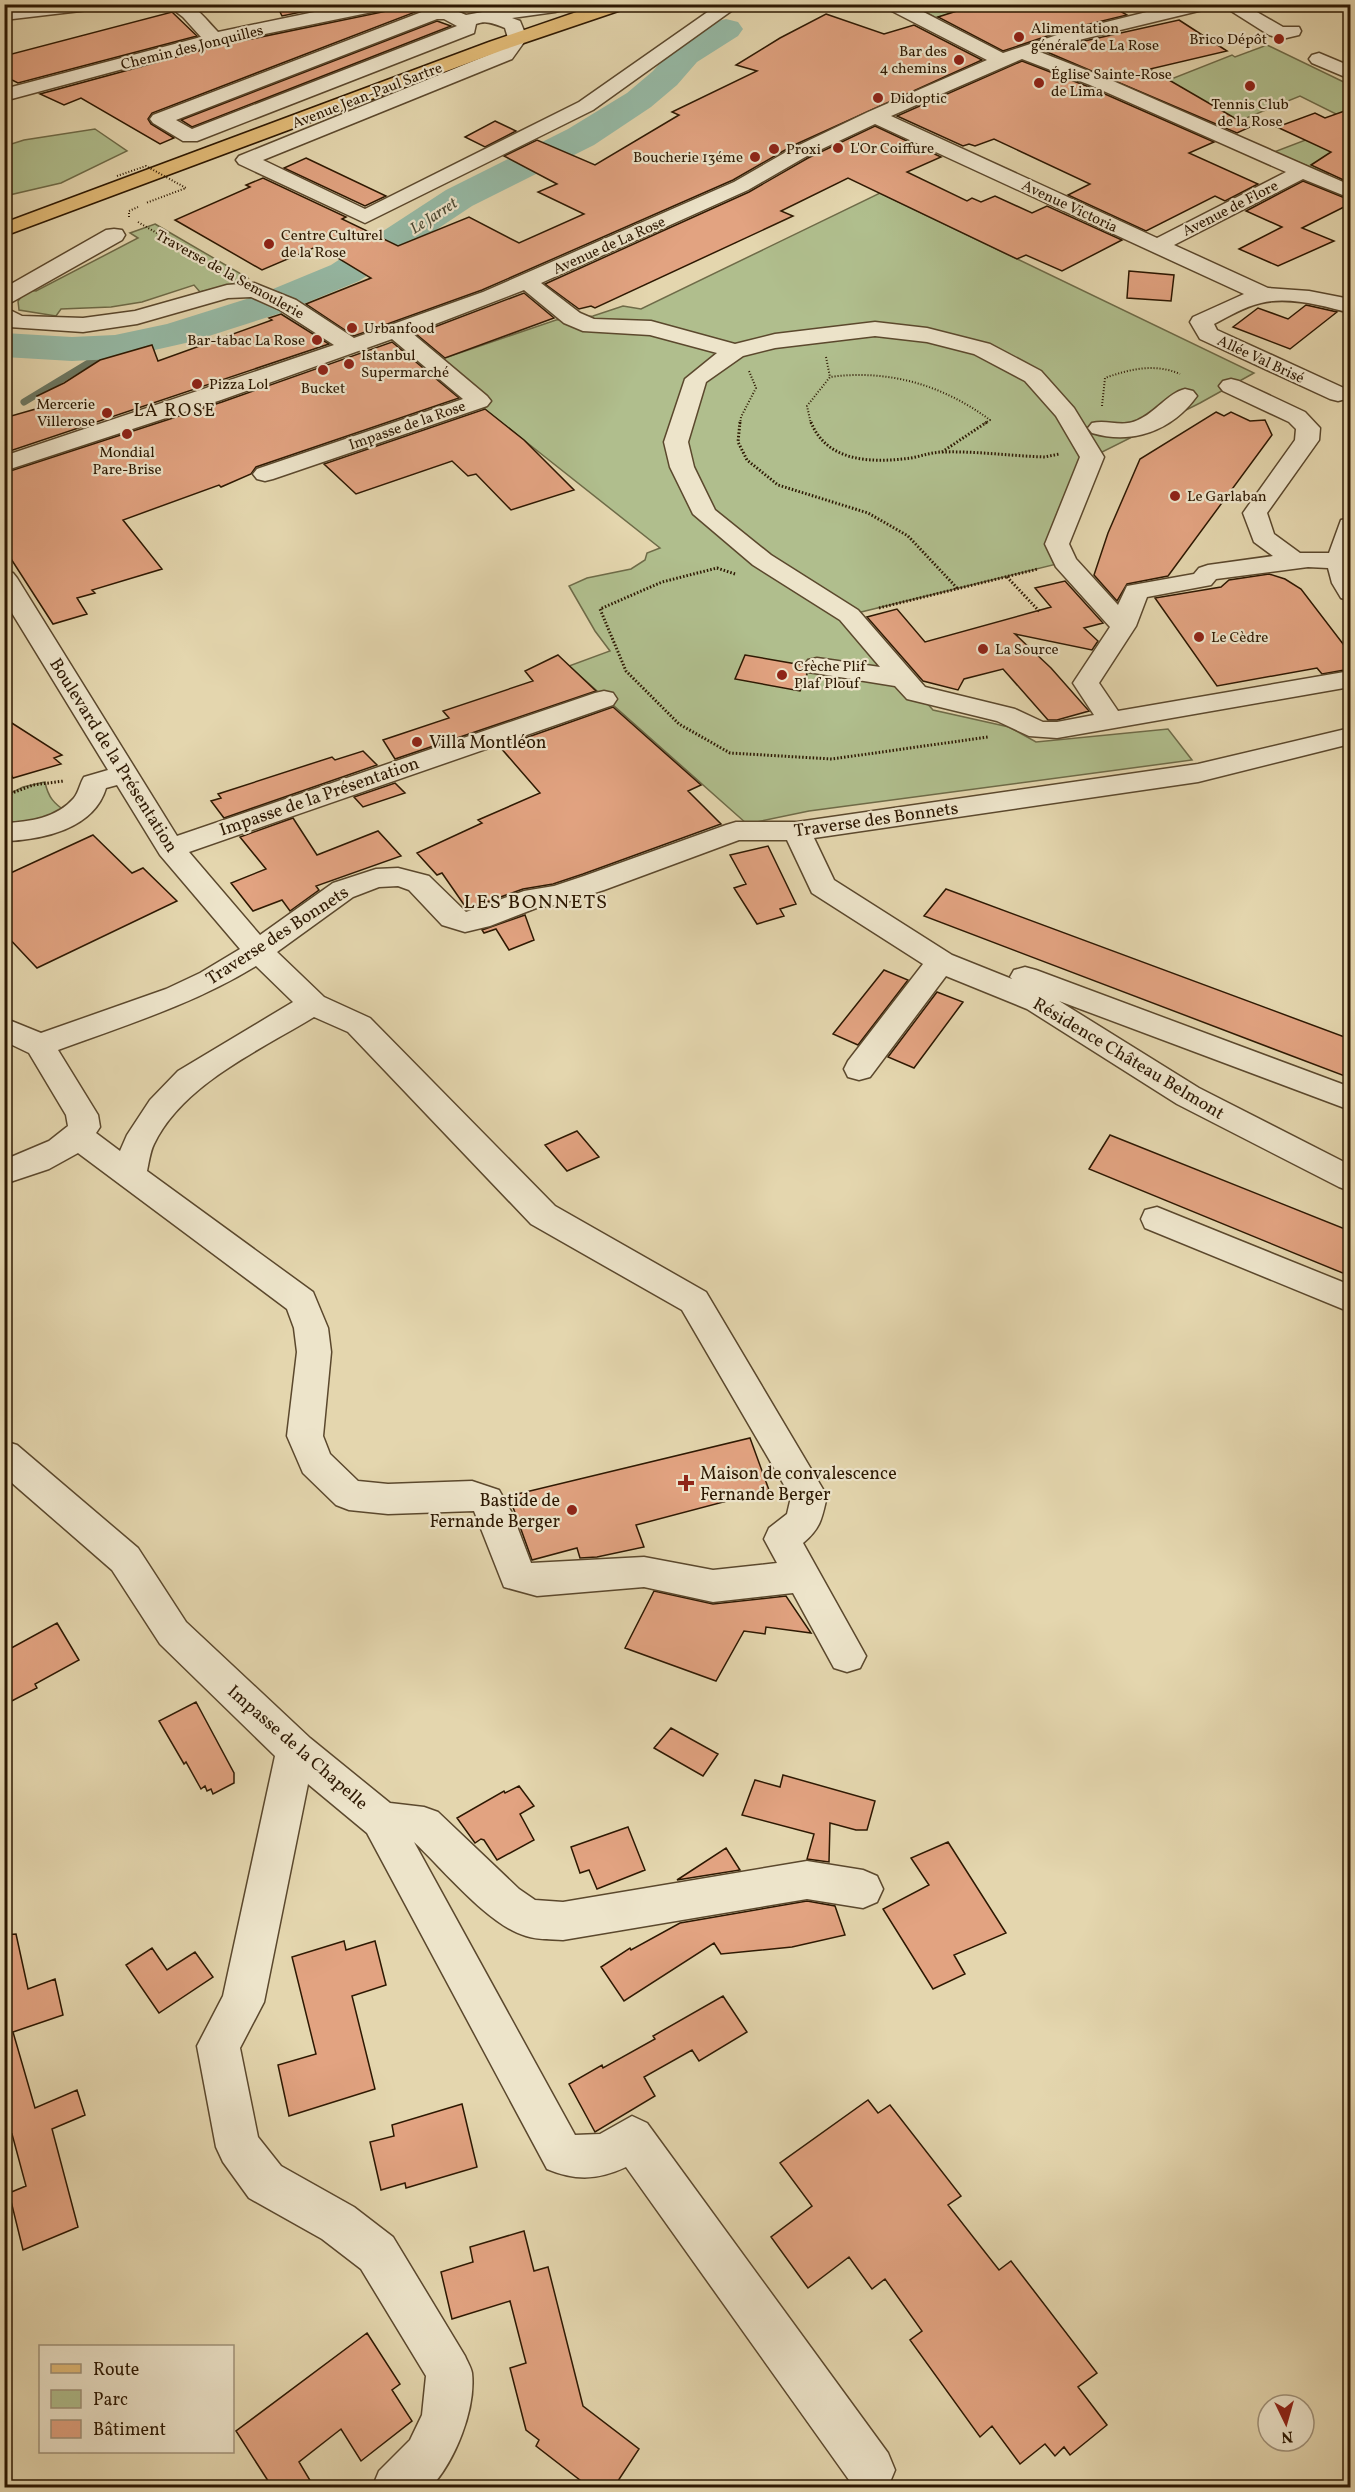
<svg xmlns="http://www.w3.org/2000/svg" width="1355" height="2492" font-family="Vollkorn,serif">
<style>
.green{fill:#b0be8d;stroke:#6e6b48;stroke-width:1.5}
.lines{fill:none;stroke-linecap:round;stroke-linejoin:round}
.stream{stroke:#6c7964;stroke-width:7}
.river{fill:#96baa6;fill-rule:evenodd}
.building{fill:#e2a381;stroke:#2d1802;stroke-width:1.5}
.minor-casing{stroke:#5b482d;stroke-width:3}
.major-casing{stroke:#2d1802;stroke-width:3}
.path-far1{stroke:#2d1802;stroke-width:2;stroke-dasharray:1 2;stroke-linecap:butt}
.path{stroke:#2d1802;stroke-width:3;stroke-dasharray:1.5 2;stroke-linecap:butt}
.minor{fill:#ede4ca;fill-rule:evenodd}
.major{fill:#e2bb77;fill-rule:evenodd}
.path-bridge{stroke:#2d1802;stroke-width:2;stroke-dasharray:1 2;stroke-linecap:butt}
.poi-dot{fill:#8f2418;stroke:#ede4ca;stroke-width:2}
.labels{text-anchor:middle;stroke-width:4.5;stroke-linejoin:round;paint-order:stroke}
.far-poi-label{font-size:15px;fill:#2d1802;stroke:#ede4ca;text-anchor:start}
.far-street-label{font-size:15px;fill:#2d1802;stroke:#ede4ca}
.far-water-label{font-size:16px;font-style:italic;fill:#4c4933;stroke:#ede4ca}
.far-quarter-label{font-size:18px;letter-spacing:1.5px;fill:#2d1802;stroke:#ede4ca}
.poi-label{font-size:18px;fill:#2d1802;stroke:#ede4ca;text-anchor:start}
.street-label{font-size:18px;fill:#2d1802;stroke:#ede4ca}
.neighbourhood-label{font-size:20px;letter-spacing:1.5px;fill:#2d1802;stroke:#ede4ca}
</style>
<rect width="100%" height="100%" fill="#e4d6ae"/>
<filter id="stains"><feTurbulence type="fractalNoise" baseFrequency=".00333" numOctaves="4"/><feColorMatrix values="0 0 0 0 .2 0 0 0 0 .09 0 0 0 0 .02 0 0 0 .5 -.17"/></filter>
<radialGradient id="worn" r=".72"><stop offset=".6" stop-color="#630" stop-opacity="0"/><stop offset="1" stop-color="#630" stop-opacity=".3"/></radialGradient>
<path class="green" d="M922,5H979L936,18L919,8Z
M1267,45L1350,85V121L1300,96L1229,125L1150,84L1170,77L1174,78L1232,55L1235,57Z
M1350,123V166L1327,174L1274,152Z
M95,129L127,151L61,183L5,196V146L24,140Z
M880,193L1254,373L1200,403L1092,457L1068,520L1065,562L849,615L933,710L1009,727L1036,742L1168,729L1192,760L809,811L747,824L569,666L610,651L595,631L569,586L587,578L631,569L645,560L647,553L660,548L482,407L489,403L436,361L556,320L593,316L623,306L641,309Z
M155,224L248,278L227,286L200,292L194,285L142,302L111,307L61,309L56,316L19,310L18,301L27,290L36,291L138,238L130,233Z
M45,782C48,797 54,804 67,812L5,828V796L23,787Z"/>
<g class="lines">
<path class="stream" d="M24,402L115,347"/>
<path class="river" d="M726,19L738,22L743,29L738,36L697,62L677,85L651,107L594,145L472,206L359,281L284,312L190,342L115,359L72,361L4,357V333L72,337L115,335L167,324L256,296L331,265L446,190L568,129L627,93L653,71L673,48L714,22Z"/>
</g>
<path class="building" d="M276,4H340L282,16Z
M393,4H405L418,11L152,113L148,119L151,124L174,138L160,144L81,98L64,105L40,94L217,46L382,12L390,10Z
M979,4H1108L1127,15L1065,30L1003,51L938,17Z
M172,12L197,36L18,83L4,76V56Z
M826,14L884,34L914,25L982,60L792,146L733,180L482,290L354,336L306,304L371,278L318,246L262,270L175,220L250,187L246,185L263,178L346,217L342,219L398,246L469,217L519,243L584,214L538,192L557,184L504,156L537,140L595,165L679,115L672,112L757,71L736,65L780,38Z
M1179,20L1227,51L1150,69L1250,127L1237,133L1047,52L1080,42Z
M437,21L451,26L192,127L181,120Z
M1022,61L1089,87L1214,142L1189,153L1258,184L1225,201L1215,196L1146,231L1068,195L1090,184L994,139L975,146L969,144L963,146L897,116Z
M1350,109V183L1311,165L1331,152L1277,127L1315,113L1325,118Z
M495,121L516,131L485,147L465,137Z
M875,126L941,157L907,172L967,201L972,198L981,202L995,196L1032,213L1047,206L1122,240L1062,271L1026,255L1017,259L848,178L781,211L793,216L595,308L591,306L579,309L545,284L749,192L808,158Z
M306,158L386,196L365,206L284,168Z
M1303,181L1350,200V204L1302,228L1334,241L1278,266L1239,249L1282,227L1246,211Z
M1129,271L1174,275L1171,301L1127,298Z
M524,293L554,318L445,358L416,334Z
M1306,305L1337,312L1290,349L1233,327L1258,308L1288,319Z
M281,314L329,344L4,453V418L46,406L37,396L64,383L100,360L152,345L158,361L272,320L269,318Z
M392,342L459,398L256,467L251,474L221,487L219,485L123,520L162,569L92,590L95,593L77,598L87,614L53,624L4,548V473L222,402Z
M485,409L524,440L574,490L511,510L476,474L468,476L452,461L356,494L324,464Z
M1216,412L1224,416L1231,412L1250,421L1265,420L1272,435L1168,576L1127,584L1117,601L1094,575L1108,533L1140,459Z
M1269,574L1285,579L1301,589L1350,653V669L1322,674L1317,668L1217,686L1155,598L1221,587L1229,580Z
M1065,581L1103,623L1084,628L1098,641L1092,650L1015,634L1051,668L1089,711L1057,720H1048L1003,669L964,679L958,690L923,681L867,617L897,609L925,642L1051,607L1035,588Z
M558,655L596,691L395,759L383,740L449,718L443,711L533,681L525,671Z
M745,655L802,665L807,674L800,691L735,679Z
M613,707L701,785L688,791L721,824L583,874L553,884L523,889L467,909L442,873L437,875L417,853L482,823L478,820L540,793L500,747Z
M4,718L62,755L54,758L61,764L13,778L4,760Z
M363,751L377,765L224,818L211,801L221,798L218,794L332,757L335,760Z
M395,783L405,793L363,807L354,797Z
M293,818L317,855L378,831L401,856L316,886L319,890L290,911L282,900L253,911L231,883L266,869L240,837Z
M93,835L132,873L143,868L177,901L37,968L4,933V876Z
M768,846L796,904L780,909L784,916L757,924L734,888L746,884L730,855Z
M946,889L1350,1039V1078L924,916Z
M525,915L534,940L509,950L496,929L484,933L482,930Z
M884,970L908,980L858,1045L833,1034Z
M937,992L963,1002L914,1068L888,1057Z
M577,1131L599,1157L567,1171L545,1145Z
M1110,1135L1350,1231V1276L1089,1169Z
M750,1438L769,1490L636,1525L644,1547L597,1557L580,1558L577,1548L532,1560L509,1496Z
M654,1591L713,1604L786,1596L811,1633L766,1627L765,1634L744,1631L716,1681L625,1648Z
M57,1623L79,1660L35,1684L37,1688L4,1705V1652Z
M196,1702L234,1773V1783L213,1794L211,1789L207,1791L205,1786L201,1789L186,1762L184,1764L159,1721Z
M671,1728L718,1754L703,1776L654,1748Z
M783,1775L875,1801L867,1830H856L830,1823L829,1862L807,1859L814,1834L742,1815L755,1780L780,1787Z
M519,1786L534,1806L520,1814L534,1840L497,1860L484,1840L481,1839L475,1843L457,1818L504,1791L505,1793Z
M628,1827L645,1870L597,1889L589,1870L580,1873L571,1847Z
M948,1842L1006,1933L954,1955L965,1974L933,1989L883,1909L929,1885L911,1858Z
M726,1848L740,1870L677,1880Z
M807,1901L835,1906L845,1935L792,1947L721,1954L714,1943L624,2001L601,1967L630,1948L631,1950L680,1923Z
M16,1934L28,1989L55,1979L63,2015L13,2032L35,2108L77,2090L85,2115L52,2129L78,2227L23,2250L9,2193L26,2186L12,2134L4,2137V1935Z
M344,1941L346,1950L375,1941L386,1985L352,1996L375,2089L289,2116L278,2065L316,2054L292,1957Z
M152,1948L167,1970L195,1952L213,1977L159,2013L126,1965Z
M723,1996L747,2032L699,2061L692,2050L644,2077L655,2096L595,2132L569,2084L602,2065L603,2068L655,2039L653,2036Z
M868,2100L878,2113L890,2105L961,2196L948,2205L999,2270L1011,2261L1097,2373L1078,2387L1107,2425L1070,2455L1064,2447L1055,2456L1045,2444L1020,2464L992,2426L980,2437L910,2340L922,2331L885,2279L872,2289L849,2257L808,2288L771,2237L812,2206L780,2163Z
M462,2104L477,2167L406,2188L405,2183L381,2190L370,2142L394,2136L392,2125Z
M524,2231L534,2271L548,2267L583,2406L639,2449L614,2487H589L536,2446L539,2440L526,2430L510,2368L526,2363L510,2301L452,2319L441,2272L473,2262L470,2247Z
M367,2333L400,2384L392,2390L412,2421L361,2461L341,2429L299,2462L314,2487H272L236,2431Z"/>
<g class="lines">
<defs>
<path id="minor" d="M37,4H98L96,8L89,10L4,20V8Z
M166,4C198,4 197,10 218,32L353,4H391L389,8L382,10L216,44L4,101V89L201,37L183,17Z
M527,4L564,6L562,10L555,12L512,18L520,21L527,38L512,59L263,160L365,209L579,102L719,4H741L593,110L365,223L239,164L236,160L239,156L498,51L508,38L505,28C494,24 487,20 476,24L474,33L197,141H183L153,123L150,119L153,115L427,10L447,7L466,15ZM437,19H444L457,26L192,129L176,120Z
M884,4H908L1003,53L1066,32L1179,4H1213L1211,8L1079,40L1040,52L1104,77L1350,185V198L1303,179L1174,245L1268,288L1309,291L1350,299V313C1323,306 1289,296 1261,303C1244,307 1229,316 1214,324L1217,330L1346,389L1350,394L1346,399L1338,401L1330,399L1200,339L1190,322L1193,317L1244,294L875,124L807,156L748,190L541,283L580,313L594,319L651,321L735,344L775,334L875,322L927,328L990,344L1041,371L1074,408L1104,457L1069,544L1076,559L1118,605L1127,586L1194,574L1199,568L1208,565L1273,556L1254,542L1243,513L1295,440L1296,429L1289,422L1223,391L1219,386L1223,381L1231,379L1239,381L1305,412L1320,428L1319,440L1267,513L1274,534L1300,553H1329L1341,520L1350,518V601L1341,598L1332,583L1328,568L1308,567L1216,579L1211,585L1147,597L1136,626L1099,683L1118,711L1350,671V687L1057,738L1029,736L997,721L907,699L895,686L808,672L804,666L808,660L817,658L880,667L840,620L753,565L693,514L670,467L664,442L685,379L717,353L650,335L583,331L564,323L524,290L412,333L487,396L491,401L487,406L273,479L265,481L257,479L253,474L257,469L463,399L392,339L221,400L4,471V456L334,345L280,310L251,297L228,298L137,324L83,332L9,327L4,324V307L22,316L83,318L135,311L227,285L254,283L296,300L354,338L483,292L734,182L793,148L868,112L987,60L886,8ZM1022,59L1090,85L1286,172L1157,238L891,116ZM875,336L927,342L974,354L1025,381L1056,416L1080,457L1045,544L1056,567L1110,627L1073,683L1094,715L1057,722H1043L1015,709L925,687L858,610L771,555L715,510L694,467L688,442L706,382L743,356L775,348Z
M1220,4H1243L1283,27H1299L1301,31L1299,35L1282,39L1269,35Z
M1319,53L1350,66V79L1312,63L1309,59L1312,55Z
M114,229L122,230L125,235L122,240L12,302L4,303V288L106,230Z
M1185,389L1193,391L1197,396C1172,431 1132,445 1092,433L1088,428L1092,423C1108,419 1121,428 1138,420C1155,413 1168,393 1185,389Z
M4,571L13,573L17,578L177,836L595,693L604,691L613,693L617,699L613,705L189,852L260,935L333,883L376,869L398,868L429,876L466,912L524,891L554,886L584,876L726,825L736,822H797L1198,764L1350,728V744L1198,782L814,838L834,880L952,955L1012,979L1010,977L1014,970L1025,967L1036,970L1350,1087V1110L1059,1001L1199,1088L1350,1165V1191L1339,1187L1177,1104L1027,1009L946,976L870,1077L859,1080L848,1077L844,1069L848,1061L923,964L812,893L787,840H739L604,890L557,905L539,907L490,926L465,932L442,925L409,890L398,886L379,887L353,897L277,952L324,997L370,1018L555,1206L706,1292L827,1496C822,1518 821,1528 803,1543L866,1656L860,1668L847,1672L834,1668L793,1593L713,1602L644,1587L537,1596L504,1587L474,1511L388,1514L349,1510L336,1505L303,1473L287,1436L297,1352L294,1328L287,1309L78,1153L49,1169L4,1184V1160L49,1141L68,1126L66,1115L29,1053L4,1041V1018L41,1033L166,989L200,973L240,949L160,855L117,785L106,788C94,829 42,840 4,841V823C29,822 57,818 74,798C79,792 80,783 84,777L108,770L4,600ZM256,966L293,1002L178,1071L150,1100L127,1135L120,1151L96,1133L100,1127L98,1115L58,1050C126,1025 194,1004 256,966ZM314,1017L348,1032L531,1224L682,1310L791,1497L787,1514L769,1528L764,1539L777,1563L713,1570L644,1557L531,1563L512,1513L499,1490L472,1481L388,1484L358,1481L330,1454L323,1436L331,1352L328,1328L313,1292L147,1171C149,1162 150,1152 154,1144C183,1084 260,1050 314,1017Z
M1157,1207L1350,1285V1312L1145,1228L1141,1219L1145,1210Z
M4,1441L17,1445L138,1548L186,1622L310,1738L390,1803L424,1807L438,1812L519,1889L535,1900L563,1902L807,1861L863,1870L877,1876L883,1889L877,1902L863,1908L807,1899L563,1940C551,1939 538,1940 526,1936C489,1926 443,1869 414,1842L575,2135L600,2134L632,2116L647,2123L888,2453L895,2470L888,2487H854L626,2167C598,2180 576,2181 547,2169L367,1833L308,1784L264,2002L240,2048L258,2137L281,2166L354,2207L393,2237L465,2356C467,2361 471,2367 472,2373C476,2409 455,2462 430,2488H372L379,2471L410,2440L422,2415L426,2376L361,2269L322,2239L249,2198L223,2162L216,2147L197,2046L223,1996L275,1756L160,1644L112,1570L4,1476Z"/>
<path id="major" d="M600,4H629L627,8L503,50L4,236V223L489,42Z"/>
</defs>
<use href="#minor" class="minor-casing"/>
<use href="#major" class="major-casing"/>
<path class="path-far1" d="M643,11L665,4
M129,217V211L138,207
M138,222L220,270
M826,357L830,377
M1102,406L1105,378C1130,369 1155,363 1180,374
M740,424L741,417L756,388L749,371
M811,424L807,406L830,377C888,369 943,385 990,420L984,424"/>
<path class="path" d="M740,422L738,442L747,460L778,485L868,513L908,536L957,588
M811,422C827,463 873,463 911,458C922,456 932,452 943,452C977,451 1011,456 1045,457L1059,454
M942,452L987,422
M735,574L717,568L662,582L600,609L626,671L679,724L730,753L832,759L988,737
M1007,577L1040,612
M879,608L1038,569
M4,796L33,785L64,781"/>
<use href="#minor" class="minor"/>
<use href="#major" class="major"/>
<path class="path-bridge" d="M117,176L146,166L186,188L146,203"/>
</g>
<g class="poi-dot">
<circle cx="1019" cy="37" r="6"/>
<circle cx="1279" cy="39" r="6"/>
<circle cx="959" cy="60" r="6"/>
<circle cx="1039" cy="83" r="6"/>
<circle cx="1250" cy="86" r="6"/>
<circle cx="878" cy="98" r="6"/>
<circle cx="838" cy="148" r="6"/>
<circle cx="774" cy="149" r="6"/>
<circle cx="755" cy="157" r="6"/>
<circle cx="269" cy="244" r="6"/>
<circle cx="352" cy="328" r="6"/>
<circle cx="317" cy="340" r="6"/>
<circle cx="349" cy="364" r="6"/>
<circle cx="323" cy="370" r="6"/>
<circle cx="197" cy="384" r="6"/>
<circle cx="107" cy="413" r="6"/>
<circle cx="127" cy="434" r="6"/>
<circle cx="1175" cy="496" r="6"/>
<circle cx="1199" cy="637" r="6"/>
<circle cx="983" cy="649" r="6"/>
<circle cx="782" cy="675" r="6"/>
<circle cx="417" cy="742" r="6"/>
<path d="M683 1474h6v6h6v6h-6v6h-6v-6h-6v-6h6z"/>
<circle cx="572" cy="1510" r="6"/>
</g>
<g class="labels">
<g class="far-poi-label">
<text x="1031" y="33">Alimentation<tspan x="1031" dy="17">générale de La Rose</tspan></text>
<text x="1267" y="44" text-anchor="end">Brico Dépôt</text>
<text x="947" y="56" text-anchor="end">Bar des<tspan x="947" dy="17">4 chemins</tspan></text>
<text x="1051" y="79">Église Sainte-Rose<tspan x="1051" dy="17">de Lima</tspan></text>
<text x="890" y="103">Didoptic</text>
<text x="1250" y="109" text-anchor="middle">Tennis Club<tspan x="1250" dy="17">de la Rose</tspan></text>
<text x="850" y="153">L'Or Coiffure</text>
<text x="786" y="154">Proxi</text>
<text x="743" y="162" text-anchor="end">Boucherie 13éme</text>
<text x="281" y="240">Centre Culturel<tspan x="281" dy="17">de la Rose</tspan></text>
<text x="364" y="333">Urbanfood</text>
<text x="305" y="345" text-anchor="end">Bar-tabac La Rose</text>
<text x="361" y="360">Istanbul<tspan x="361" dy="17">Supermarché</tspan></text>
<text x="209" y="389">Pizza Lol</text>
<text x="323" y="393" text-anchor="middle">Bucket</text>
<text x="95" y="409" text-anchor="end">Mercerie<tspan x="95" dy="17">Villerose</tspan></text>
<text x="127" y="457" text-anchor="middle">Mondial<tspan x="127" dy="17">Pare-Brise</tspan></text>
<text x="1187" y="501">Le Garlaban</text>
<text x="1211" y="642">Le Cèdre</text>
<text x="995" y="654">La Source</text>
<text x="794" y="671">Crèche Plif<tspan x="794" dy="17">Plaf Plouf</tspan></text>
</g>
<g class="far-street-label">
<text transform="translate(192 47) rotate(-14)" y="5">Chemin des Jonquilles</text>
<text transform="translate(367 95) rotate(-21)" y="5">Avenue Jean-Paul Sartre</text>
<text transform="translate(1070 206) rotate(25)" y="5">Avenue Victoria</text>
<text transform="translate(1230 208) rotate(-27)" y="5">Avenue de Flore</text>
<text transform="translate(609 245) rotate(-24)" y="5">Avenue de La Rose</text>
<text transform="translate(230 274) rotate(29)" y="5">Traverse de la Semoulerie</text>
<text transform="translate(1261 359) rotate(25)" y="5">Allée Val Brisé</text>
<text transform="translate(407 425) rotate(-19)" y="5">Impasse de la Rose</text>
</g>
<g class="far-water-label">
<text transform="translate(433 215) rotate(-33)" y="6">Le Jarret</text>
</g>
<g class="far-quarter-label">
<text x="175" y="416">LA ROSE</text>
</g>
<g class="poi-label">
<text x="429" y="748">Villa Montléon</text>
<text x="700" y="1479">Maison de convalescence<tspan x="700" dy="21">Fernande Berger</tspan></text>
<text x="560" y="1506" text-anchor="end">Bastide de<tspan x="560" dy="21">Fernande Berger</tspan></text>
</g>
<g class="street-label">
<text transform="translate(114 755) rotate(58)" y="6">Boulevard de la Présentation</text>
<text transform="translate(319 796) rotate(-19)" y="6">Impasse de la Présentation</text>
<text transform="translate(876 819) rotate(-8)" y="6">Traverse des Bonnets</text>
<text transform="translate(277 935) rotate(-33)" y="6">Traverse des Bonnets</text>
<text transform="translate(1129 1058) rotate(31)" y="6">Résidence Château Belmont</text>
<text transform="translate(298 1747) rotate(41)" y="6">Impasse de la Chapelle</text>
</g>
<g class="neighbourhood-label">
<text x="536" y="908">LES BONNETS</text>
</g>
</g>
<rect width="1355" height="2492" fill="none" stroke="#e4d6ae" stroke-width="24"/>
<rect x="6" y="6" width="1343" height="2480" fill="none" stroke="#2d1802" stroke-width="3"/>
<rect x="12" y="12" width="1331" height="2468" fill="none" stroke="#2d1802" stroke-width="1.5"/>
<rect x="39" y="2345" width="195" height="108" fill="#ede4ca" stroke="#a0927a" stroke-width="1.5"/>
<rect x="51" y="2364" width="30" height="9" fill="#e2bb77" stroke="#a0927a" stroke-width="1.5"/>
<text x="93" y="2375" font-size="18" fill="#2d1802">Route</text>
<rect x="51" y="2390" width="30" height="18" fill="#b0be8d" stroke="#a0927a" stroke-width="1.5"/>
<text x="93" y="2405" font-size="18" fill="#2d1802">Parc</text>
<rect x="51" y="2420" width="30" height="18" fill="#e2a381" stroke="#a0927a" stroke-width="1.5"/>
<text x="93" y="2435" font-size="18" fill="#2d1802">Bâtiment</text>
<g transform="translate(1286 2423) rotate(175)"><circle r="28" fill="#ede4ca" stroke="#a0927a" stroke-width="1.5"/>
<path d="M0-4.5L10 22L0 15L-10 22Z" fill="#8f2418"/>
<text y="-9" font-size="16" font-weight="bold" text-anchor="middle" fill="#2d1802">N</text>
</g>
<rect width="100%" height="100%" filter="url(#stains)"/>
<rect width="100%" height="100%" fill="url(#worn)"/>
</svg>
